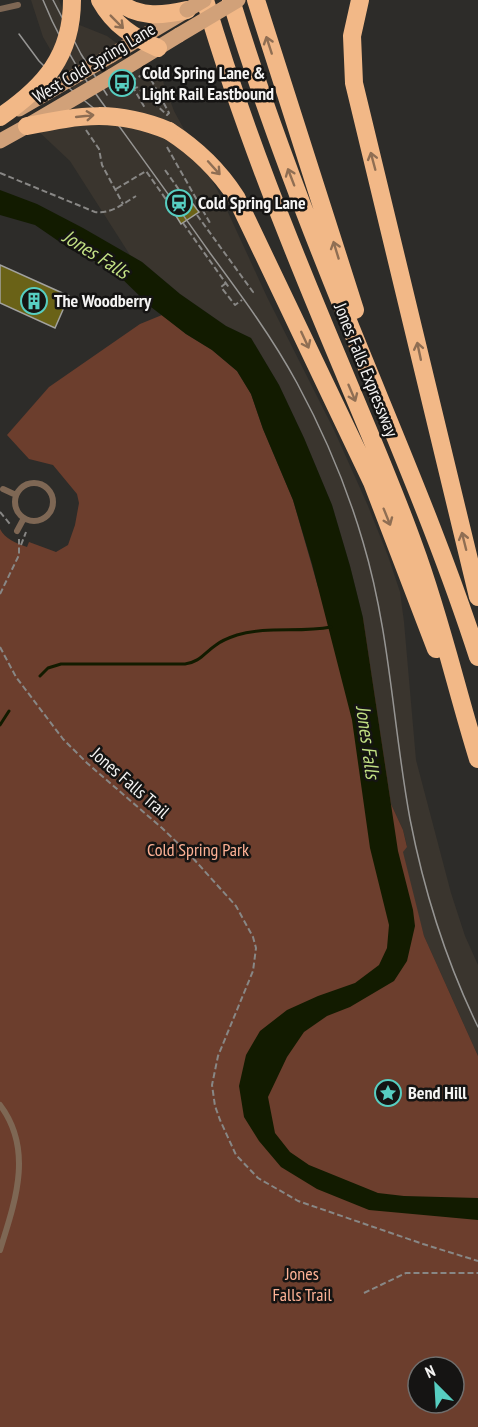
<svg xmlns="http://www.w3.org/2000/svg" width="478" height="1427" font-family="'PT Sans Narrow',sans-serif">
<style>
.built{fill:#3a352e}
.green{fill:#6c3e2d;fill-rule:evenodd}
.water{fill:#121b00}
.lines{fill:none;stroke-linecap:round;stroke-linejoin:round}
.stream{stroke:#121b00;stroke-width:3}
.building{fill:#6a6217;stroke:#a2a29f;stroke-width:1.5}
.path{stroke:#888785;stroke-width:2;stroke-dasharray:6 3;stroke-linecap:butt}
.service{stroke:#7e6754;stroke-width:6}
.primary{stroke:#d1a179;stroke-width:15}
.motorway{stroke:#f2b887;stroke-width:18}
.tram{stroke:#969593;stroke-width:1.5}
.primary-bridge{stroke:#d1a179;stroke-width:15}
.motorway-bridge{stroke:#f2b887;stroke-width:18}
.oneway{stroke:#8f6e53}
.labels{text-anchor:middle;stroke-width:5;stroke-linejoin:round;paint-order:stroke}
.street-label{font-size:18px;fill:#f5f4f3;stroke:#151413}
.poi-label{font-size:18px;font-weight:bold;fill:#f5f4f3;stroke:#151413;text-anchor:start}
.park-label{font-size:18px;fill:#feb296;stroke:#151413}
.water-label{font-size:20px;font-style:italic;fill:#c1df83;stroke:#151413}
</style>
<rect width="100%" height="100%" fill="#2d2c29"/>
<path class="built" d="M31,0H59L67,20L107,36L161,76L174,111L220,195L267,297L334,430L368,506L388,556L400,592L404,622L416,760L451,893L465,936L478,965V1056L424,936L412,895L402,852L407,846L403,830L391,804L363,618L350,566L332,505L304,438L279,385L251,338L226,326L180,294L142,262L130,255L70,161L36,129L81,102L43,37Z"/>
<path class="green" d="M162,315L186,334L212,350L237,371L251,394L263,429L293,500L318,587L363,618L391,804L403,830L407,847L403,852L424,936L478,1056V1427H0V529C5,539 16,543 27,547L29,542L56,552L68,545L75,525L79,503L77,494L53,465L29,459L7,435L49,387L140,324ZM418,1367H454V1403H418Z"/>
<path class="water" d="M0,190L37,204L83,228L142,262L180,294L226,326L251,338L279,385L304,438L332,505L350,566L363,618L398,851L413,910L415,926L407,961L394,981L350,1007L327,1016L304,1032L287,1057L268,1097L275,1133L290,1152L309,1165L378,1193L404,1196L478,1198V1220L369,1210L317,1189L281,1167L259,1141L244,1117L239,1086L246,1055L260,1031L287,1010L318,996L355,983L379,965L387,948L389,925L370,848L352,720L312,564L293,500L263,429L251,394L237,371L212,350L186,334L151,307L113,270L70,249L35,225L0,215Z"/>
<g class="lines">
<path class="stream" d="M40,676L48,668L61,664H185C200,662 204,653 216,645C221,641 231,637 237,635C268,626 299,633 331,627
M0,725L9,711"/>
</g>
<path class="building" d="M193,204L199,212L181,224L176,216Z
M0,265L69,296L55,328L0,303Z"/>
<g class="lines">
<path class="path" d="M137,87L134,89L145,108
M134,89L130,82L147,72L169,113L167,115L137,87
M86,130L99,149L102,165L123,204
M167,147L210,223
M165,170L187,201
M0,173L95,212C111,214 123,204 136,196
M116,189L146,171L177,215
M197,215L253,292L251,294
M183,223L230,289
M226,283L221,287L235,305L242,300
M0,512L10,524
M21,545L26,532
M0,594L19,555V539
M0,647L16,677L63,739L87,763L162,828L191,856L236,906L253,937L256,948L253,971L218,1056L212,1085L215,1106L220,1120L236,1155L258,1178L298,1201L423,1244L478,1261
M364,1293L406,1273H478"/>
<path class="service" d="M0,9L18,5
M15 502a19 19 0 1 1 38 0a19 19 0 1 1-38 0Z
M3,489L16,495
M17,531L24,518
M0,1105C34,1150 15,1202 0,1250"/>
<path class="primary" d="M110,56L184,12
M112,76L179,35
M0,141L27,126"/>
<path class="motorway" d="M100,0C114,25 133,37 158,48
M116,0C137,18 161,16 187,10
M205,0C242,126 292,249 343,370C367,428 393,487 414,546C440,616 456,688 478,759
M231,0C263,106 302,208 344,311C390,426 440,539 478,657
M256,0L355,310
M360,0L352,36L354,83L478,597
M169,131C197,149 218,169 236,197L372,482L436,649"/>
<path class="tram" d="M43,0C55,30 70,57 88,83C129,140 170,196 210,253C241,295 272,337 297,383C324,433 347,487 363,542C390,632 393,727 410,819C424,891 446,961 478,1027
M53,0L81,54L107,95
M19,34L39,61L52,74L108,120"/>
<path class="primary-bridge" d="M187,10L204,0
M179,35L238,0
M19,109L110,56
M32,123L112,76"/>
<path class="motorway-bridge" d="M0,117C44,87 72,56 72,0
M27,126C82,115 115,109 169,131"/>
</g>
<defs><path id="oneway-shaft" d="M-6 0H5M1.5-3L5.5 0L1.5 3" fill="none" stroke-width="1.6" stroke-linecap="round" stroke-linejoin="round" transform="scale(1.5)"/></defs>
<g class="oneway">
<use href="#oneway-shaft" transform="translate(117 22) rotate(45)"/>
<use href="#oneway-shaft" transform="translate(269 45) rotate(-108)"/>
<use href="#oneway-shaft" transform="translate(85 116) rotate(-6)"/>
<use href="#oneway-shaft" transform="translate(373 161) rotate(-105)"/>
<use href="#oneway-shaft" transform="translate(214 168) rotate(48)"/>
<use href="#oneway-shaft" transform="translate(291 177) rotate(-111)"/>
<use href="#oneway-shaft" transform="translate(336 250) rotate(-107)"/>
<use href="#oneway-shaft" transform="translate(305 340) rotate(65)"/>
<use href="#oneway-shaft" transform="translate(419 351) rotate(-102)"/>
<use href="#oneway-shaft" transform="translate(352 393) rotate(67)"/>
<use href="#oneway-shaft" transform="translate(387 517) rotate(68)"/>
<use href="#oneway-shaft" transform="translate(464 541) rotate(-104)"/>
</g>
<defs>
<symbol id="bus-ring" viewBox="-11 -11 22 22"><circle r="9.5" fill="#151413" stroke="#57cec1" stroke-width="1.5"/><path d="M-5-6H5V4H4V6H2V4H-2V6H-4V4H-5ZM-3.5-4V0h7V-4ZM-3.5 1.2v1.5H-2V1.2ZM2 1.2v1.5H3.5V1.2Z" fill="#57cec1"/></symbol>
<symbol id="station-ring" viewBox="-11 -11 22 22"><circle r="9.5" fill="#151413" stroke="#57cec1" stroke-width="1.5"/><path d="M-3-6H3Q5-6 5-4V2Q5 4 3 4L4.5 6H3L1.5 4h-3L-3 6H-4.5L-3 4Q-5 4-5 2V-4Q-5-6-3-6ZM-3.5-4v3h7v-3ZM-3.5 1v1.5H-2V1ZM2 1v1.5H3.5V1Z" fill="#57cec1"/></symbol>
<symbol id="building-ring" viewBox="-11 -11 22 22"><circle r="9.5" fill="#151413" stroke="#57cec1" stroke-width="1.5"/><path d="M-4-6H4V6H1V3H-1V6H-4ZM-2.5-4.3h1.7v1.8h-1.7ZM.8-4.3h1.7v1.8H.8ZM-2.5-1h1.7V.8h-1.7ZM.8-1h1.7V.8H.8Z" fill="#57cec1"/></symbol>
<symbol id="sight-ring" viewBox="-11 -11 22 22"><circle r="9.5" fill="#151413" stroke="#57cec1" stroke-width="1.5"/><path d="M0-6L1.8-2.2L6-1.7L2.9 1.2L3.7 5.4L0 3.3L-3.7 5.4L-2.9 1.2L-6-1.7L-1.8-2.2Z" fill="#57cec1"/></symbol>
</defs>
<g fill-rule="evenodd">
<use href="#bus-ring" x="107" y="68" width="30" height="30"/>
<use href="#station-ring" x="164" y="188" width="30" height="30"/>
<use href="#building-ring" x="19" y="286" width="30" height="30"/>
<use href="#sight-ring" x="373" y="1078" width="30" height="30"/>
</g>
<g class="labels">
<g class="street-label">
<text transform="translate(94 63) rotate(-31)" y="6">West Cold Spring Lane</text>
<text transform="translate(366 370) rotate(68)" y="6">Jones Falls Expressway</text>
<text transform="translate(130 783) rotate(41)" y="6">Jones Falls Trail</text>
</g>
<g class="poi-label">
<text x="142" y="79">Cold Spring Lane &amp;<tspan x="142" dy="21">Light Rail Eastbound</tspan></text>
<text x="198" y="209">Cold Spring Lane</text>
<text x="54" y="307">The Woodberry</text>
<text x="408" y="1099">Bend Hill</text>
</g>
<g class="park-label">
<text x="198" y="856">Cold Spring Park</text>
<text x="302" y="1280">Jones<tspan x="302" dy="21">Falls Trail</tspan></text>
</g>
<g class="water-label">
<text transform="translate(96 254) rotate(32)" y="7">Jones Falls</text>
<text transform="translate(368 742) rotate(82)" y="7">Jones Falls</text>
</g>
</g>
<g transform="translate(436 1385) rotate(336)"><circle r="28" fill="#151413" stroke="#6f6e6d" stroke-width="1.5"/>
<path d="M0-4.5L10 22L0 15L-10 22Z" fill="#57cec1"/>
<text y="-9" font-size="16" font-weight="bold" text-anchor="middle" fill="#f5f4f3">N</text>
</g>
</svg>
